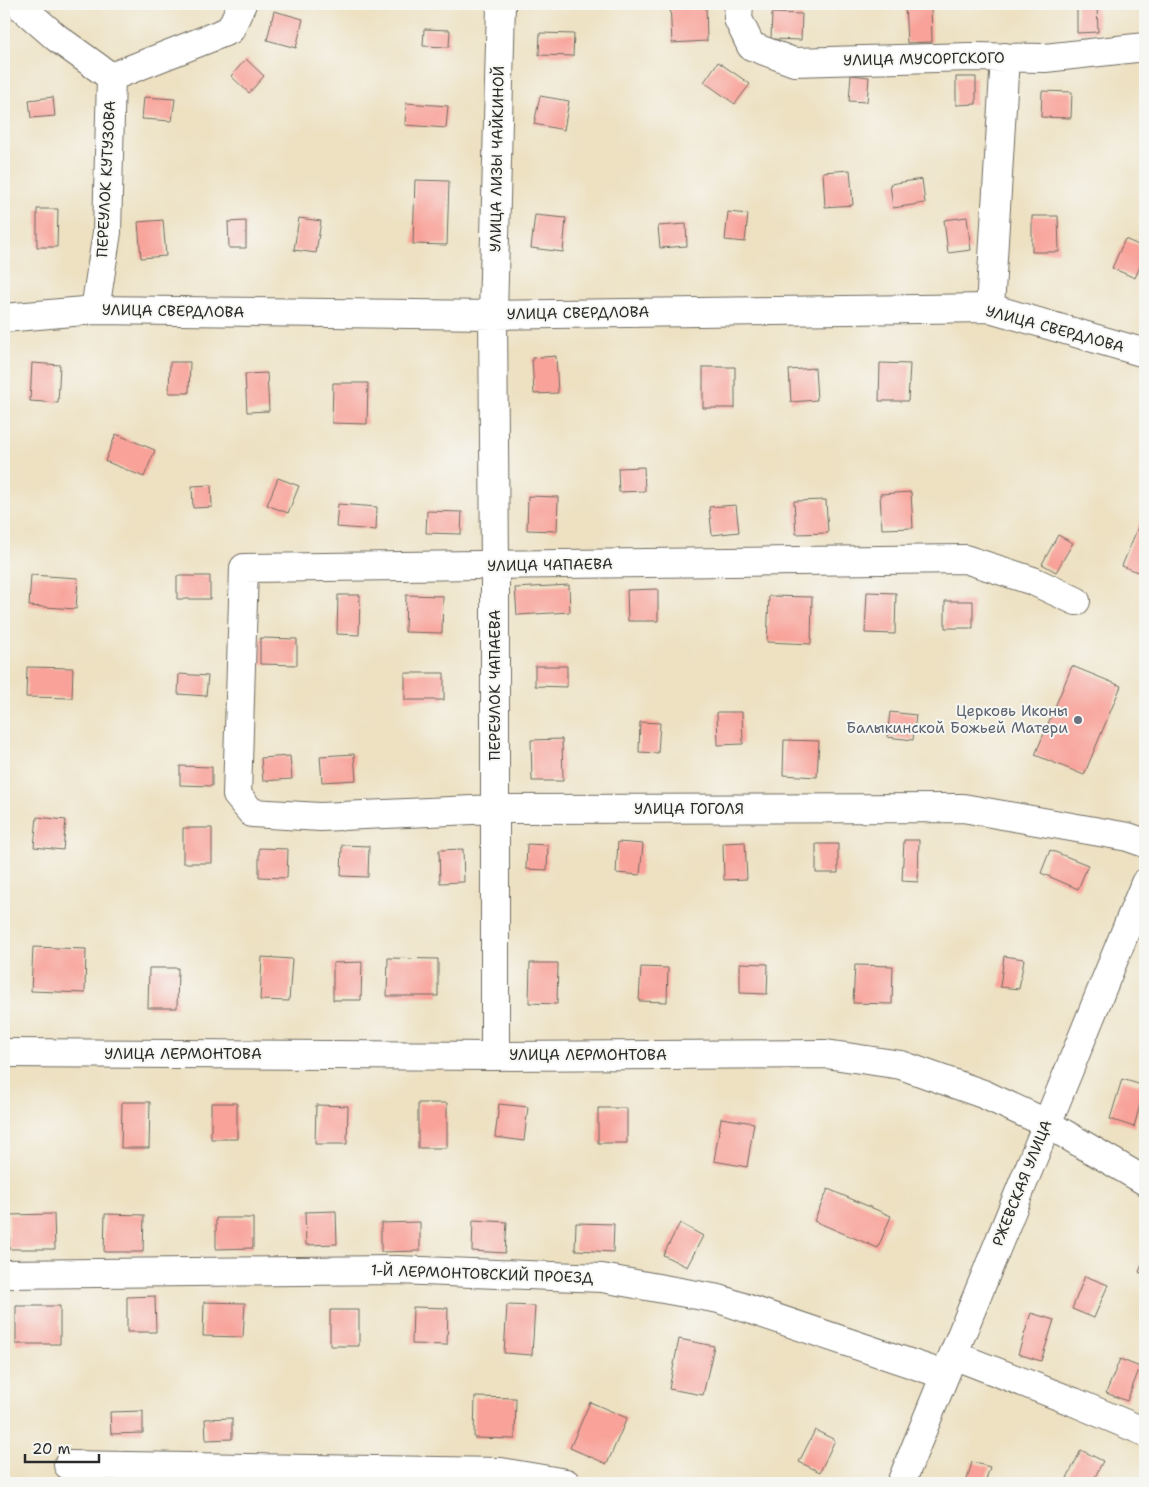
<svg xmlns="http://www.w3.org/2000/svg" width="1149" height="1487" font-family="'Shantell Sans',sans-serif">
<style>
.building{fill:#f8a299}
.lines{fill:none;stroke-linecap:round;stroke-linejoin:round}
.minor-casing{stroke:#6f6b60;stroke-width:30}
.minor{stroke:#fff;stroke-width:28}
.worship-dot{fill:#6b7280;stroke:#f6f6f2;stroke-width:2}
.labels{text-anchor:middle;stroke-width:4;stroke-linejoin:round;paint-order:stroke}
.street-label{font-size:15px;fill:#2b2b2b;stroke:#f6f6f2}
.worship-label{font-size:15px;fill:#5b616d;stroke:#f6f6f2;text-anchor:end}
</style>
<rect width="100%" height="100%" fill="#f6f6f2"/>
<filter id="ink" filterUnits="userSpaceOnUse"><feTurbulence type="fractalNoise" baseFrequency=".02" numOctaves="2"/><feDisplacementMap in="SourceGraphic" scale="10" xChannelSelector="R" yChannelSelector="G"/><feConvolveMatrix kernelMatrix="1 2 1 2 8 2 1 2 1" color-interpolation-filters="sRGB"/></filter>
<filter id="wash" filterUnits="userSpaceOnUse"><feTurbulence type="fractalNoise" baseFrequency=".0096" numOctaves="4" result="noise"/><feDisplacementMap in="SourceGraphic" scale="20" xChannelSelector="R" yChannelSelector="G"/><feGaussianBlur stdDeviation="1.12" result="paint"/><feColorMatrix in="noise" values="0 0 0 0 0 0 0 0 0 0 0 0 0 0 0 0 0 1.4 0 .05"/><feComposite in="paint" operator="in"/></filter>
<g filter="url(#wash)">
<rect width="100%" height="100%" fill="#ede1c2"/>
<g id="blocks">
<path class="building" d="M670,4H706L707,41L672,43Z
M905,4H931L932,42L907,43Z
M1077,4H1097L1098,32L1077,33Z
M274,11L303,19L296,48L267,40Z
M772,13L802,14L801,40L771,39Z
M424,29L450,30L449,47L423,46Z
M540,33L574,34L573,56L539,55Z
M246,59L264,76L249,93L231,76Z
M718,62L750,84L735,104L704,82Z
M851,75L869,77L867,102L849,101Z
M956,77H976V104L956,105Z
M1042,91L1072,92L1071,118L1041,117Z
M540,96L569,101L564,130L534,124Z
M53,97L55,116L31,118L29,100Z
M144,97L175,99L172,121L142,119Z
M406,103L448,106L446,128L405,125Z
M850,170L853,205L825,207L823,172Z
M922,179L925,203L893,208L890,184Z
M415,180L449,181L447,245L413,244Z
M37,209H58L57,247H37Z
M728,212L748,214L745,242L725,240Z
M535,215L566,218L563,252L531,248Z
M1032,216H1058L1059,252H1032Z
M967,217L971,250L948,253L944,220Z
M299,218L321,221L316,253L294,250Z
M163,220L166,256L141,258L138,222Z
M246,221V248H229L228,222Z
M686,224L687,246L660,248L658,226Z
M1125,239L1145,248V255L1135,278L1112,268Z
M556,356L558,393L534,394L532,358Z
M170,362H190L189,393H169Z
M32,363L60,365L58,403L30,401Z
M880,363L910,364L908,401H879Z
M703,367H735V408H703Z
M815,368L817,400L791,402L789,370Z
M267,373L269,411L247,412L245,374Z
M333,383H368L367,424L332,423Z
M116,434L155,450L144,477L105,461Z
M644,467L645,491L619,492L618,468Z
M278,478L299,486L288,513L267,505Z
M211,485L212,507L193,508L192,486Z
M911,492L913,528L882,529L880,494Z
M528,496L558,497L557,531L527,530Z
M826,500L828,533L796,534L794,501Z
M338,504L377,507L376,530L336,527Z
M736,505L739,532L712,535L709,507Z
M1145,510V575L1122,566Z
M427,511L462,512L461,534L426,533Z
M1058,535L1073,543L1056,572L1042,564Z
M31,575L78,578L76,609L29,606Z
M177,576H210V599H177Z
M569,585L570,612L517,615L515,588Z
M658,589V621H628L627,590Z
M867,592L896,593L895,634L865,633Z
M338,595H360L359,635L337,634Z
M406,595L443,596L442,633L405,632Z
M769,596L812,597L811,644L767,642Z
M945,601H973V628H945Z
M260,638L297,639V665L260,664Z
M535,666H567V687L535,686Z
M1072,666L1121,686L1084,775L1035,755Z
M27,667L73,668L72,698L26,697Z
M405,673H444V700H405Z
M179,674L208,676L206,696L178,694Z
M717,712H742L743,744L718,745Z
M890,712L916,715L913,740L887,737Z
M640,722L660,723L658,753L639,752Z
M562,739L563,781H532L531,740Z
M784,740L819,741L817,777L783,775Z
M354,754L356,780L322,782L320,756Z
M290,756L292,779L263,781L261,758Z
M180,766L212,767V786L180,785Z
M37,817L66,820L63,850L34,847Z
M183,828H212V863H183Z
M904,840H919L918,882L902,881Z
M618,842L643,844L640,875L616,873Z
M745,842L747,879L724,880L723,843Z
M527,844L548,845L547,870L526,869Z
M816,844H838V873H816Z
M342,845L369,846L368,877L341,876Z
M259,848L288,849L287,878L259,877Z
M463,849L464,882L440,883L439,850Z
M1050,850L1088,865L1078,889L1041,873Z
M33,947L86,949L85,993L31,991Z
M1004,956L1024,959L1019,989L1000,987Z
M262,957L292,959L289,1001L260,1000Z
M388,958L438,959V996H387Z
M362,962L361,1000H333V963Z
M530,963H558L557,1004L529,1003Z
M740,963L768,964L767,994L740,993Z
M855,965L893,966L892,1004L853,1003Z
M641,967L668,968L667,1002L639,1001Z
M149,968H178L177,1008H148Z
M1122,1079L1145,1086L1134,1127L1110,1119Z
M122,1102H150L149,1148H121Z
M211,1103H237V1139H211Z
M418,1103H447V1148H418Z
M499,1104L528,1107L524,1141L495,1137Z
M316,1105L348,1106L347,1144H315Z
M598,1108H627V1143H598Z
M721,1118L754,1123L747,1167L714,1161Z
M828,1189L891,1216L878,1248L814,1221Z
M336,1211L337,1244L306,1245L305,1212Z
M54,1214L55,1249H9V1215Z
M105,1214L144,1215L143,1252H104Z
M216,1218H253V1248L216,1249Z
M473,1220L507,1222L505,1253L472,1251Z
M420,1222V1251L381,1252V1223Z
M576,1223L614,1224L613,1252L575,1250Z
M680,1223L703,1236L687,1267L663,1255Z
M1145,1256V1275L1139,1272Z
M1085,1276L1108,1285L1094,1318L1072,1309Z
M155,1296L156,1332H127V1297Z
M204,1302L245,1303L243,1337L203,1336Z
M507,1305L535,1306L532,1355L504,1353Z
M16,1306H60V1344H16Z
M413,1307L448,1308L447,1345L412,1344Z
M330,1310H359V1346H330Z
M1031,1313L1054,1320L1041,1361L1018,1354Z
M679,1339L714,1346L703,1395L669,1389Z
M1120,1359L1140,1367L1127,1401L1106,1393Z
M475,1397L516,1398L515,1439L474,1438Z
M590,1402L627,1418L607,1464L570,1448Z
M143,1411V1433L111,1434L110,1412Z
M232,1418V1439L206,1440L205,1419Z
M815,1430L835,1440L820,1472L799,1462Z
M1081,1450L1103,1461L1092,1483H1078L1067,1478Z
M972,1462L990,1467L985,1483H966Z"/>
</g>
</g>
<g filter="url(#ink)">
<use href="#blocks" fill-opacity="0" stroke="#6f6b60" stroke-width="1"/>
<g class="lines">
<defs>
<path id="minor" d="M18,4L57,38L111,77L107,232L95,310
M739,4L738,19L751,46L794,62L970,57L1045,58L1145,47
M111,77L230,30L242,4
M990,308L1005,57
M4,318L95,310L493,315L990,308L1145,353
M1076,601L1033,581L965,559L244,568L237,795L252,813L320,817L494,809L963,808L1128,837L1145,843
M4,1053L495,1056L826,1054L901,1065L983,1094L1046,1123L1145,1181
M495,1056V566L493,315L501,4
M4,1274L397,1270L602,1278L719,1299L945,1375
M953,1355L1074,1402L1145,1432
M68,1465L501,1472L566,1483
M901,1483L1145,883"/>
</defs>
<use href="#minor" class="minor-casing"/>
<use href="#minor" class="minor"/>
</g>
</g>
<circle class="worship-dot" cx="1078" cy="720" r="5"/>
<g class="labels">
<g class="street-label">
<text transform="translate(924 59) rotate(-1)" y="5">УЛИЦА МУСОРГСКОГО</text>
<text transform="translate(497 159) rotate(-89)" y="5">УЛИЦА ЛИЗЫ ЧАЙКИНОЙ</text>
<text transform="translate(106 179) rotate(-87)" y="5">ПЕРЕУЛОК КУТУЗОВА</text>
<text transform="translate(173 311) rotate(1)" y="5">УЛИЦА СВЕРДЛОВА</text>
<text transform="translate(578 313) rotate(-1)" y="5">УЛИЦА СВЕРДЛОВА</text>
<text transform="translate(1055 329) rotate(15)" y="5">УЛИЦА СВЕРДЛОВА</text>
<text transform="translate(550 565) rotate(-1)" y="5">УЛИЦА ЧАПАЕВА</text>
<text transform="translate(495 685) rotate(-90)" y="5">ПЕРЕУЛОК ЧАПАЕВА</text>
<text x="689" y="814">УЛИЦА ГОГОЛЯ</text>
<text x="183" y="1059">УЛИЦА ЛЕРМОНТОВА</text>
<text x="588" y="1060">УЛИЦА ЛЕРМОНТОВА</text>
<text transform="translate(1022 1183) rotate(-68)" y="5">РЖЕВСКАЯ УЛИЦА</text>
<text transform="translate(482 1274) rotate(2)" y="5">1-Й ЛЕРМОНТОВСКИЙ ПРОЕЗД</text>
</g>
<g class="worship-label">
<text x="1068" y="716">Церковь Иконы<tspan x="1068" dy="17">Балыкинской Божьей Матери</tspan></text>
</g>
</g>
<rect width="1149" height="1487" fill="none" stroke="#f6f6f2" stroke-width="20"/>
<path d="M25 1454v8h74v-8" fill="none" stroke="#2b2b2b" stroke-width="2.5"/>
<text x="32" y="1454" font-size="15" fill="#2b2b2b" stroke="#f6f6f2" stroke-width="4" paint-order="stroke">20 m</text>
</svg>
